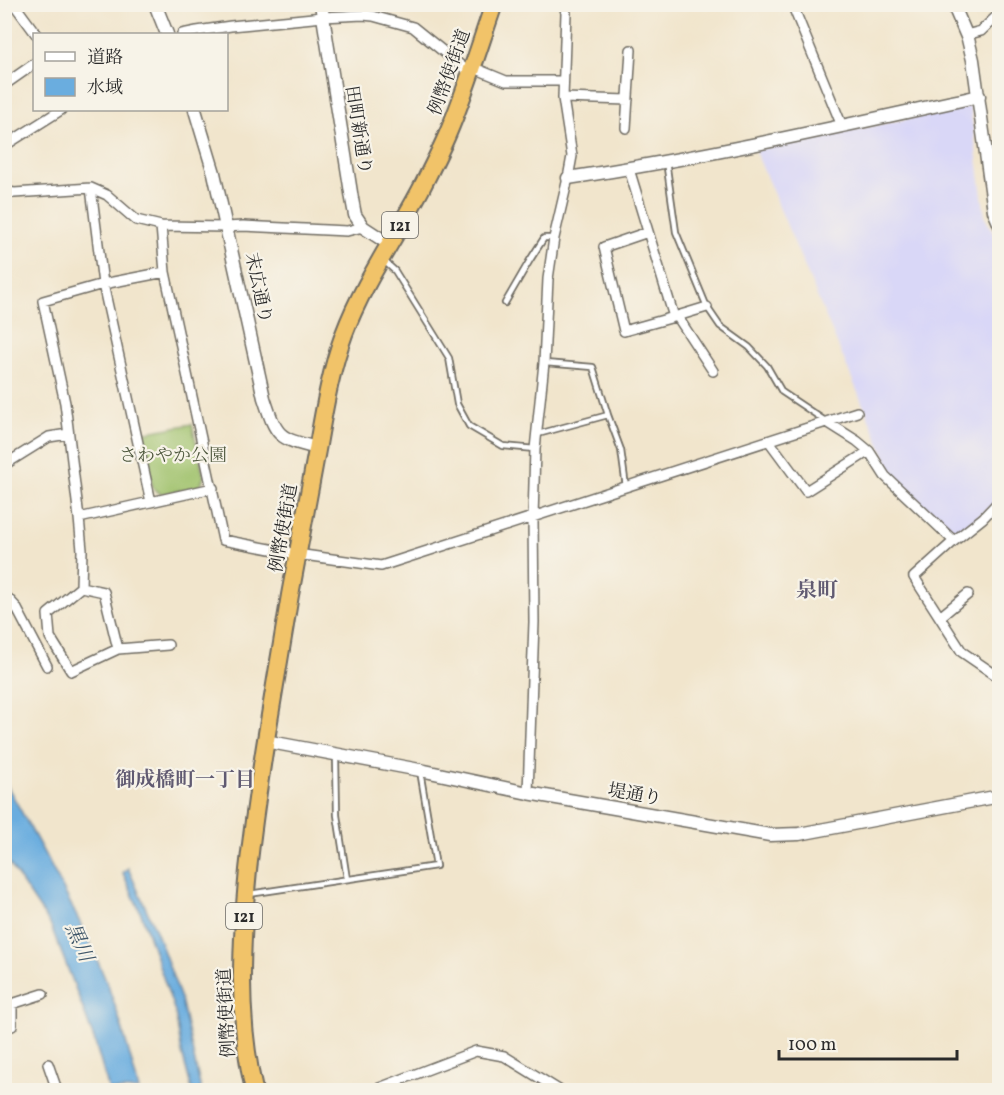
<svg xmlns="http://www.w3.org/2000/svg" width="1004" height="1095" font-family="Vollkorn,'Noto Serif JP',serif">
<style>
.built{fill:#d9d7f7}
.green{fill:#9fc16a;stroke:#65764a;stroke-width:1.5}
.water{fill:#6aaddf;stroke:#4a6c85;stroke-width:1.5}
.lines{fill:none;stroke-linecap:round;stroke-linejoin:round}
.service-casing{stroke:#706c63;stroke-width:8}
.minor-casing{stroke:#706c63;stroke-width:12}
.tertiary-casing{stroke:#706c63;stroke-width:15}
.trunk-casing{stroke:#706c63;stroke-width:20}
.service{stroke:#fff;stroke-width:4.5}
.minor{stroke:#fff;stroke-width:9}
.tertiary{stroke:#fff;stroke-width:12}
.trunk{stroke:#f1c369;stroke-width:16}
.labels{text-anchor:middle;stroke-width:4.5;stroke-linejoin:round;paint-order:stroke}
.shield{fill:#f7f3e8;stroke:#686764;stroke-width:1.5}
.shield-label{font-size:16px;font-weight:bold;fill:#2b2b2b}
.street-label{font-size:18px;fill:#2b2b2b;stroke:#f7f3e8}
.park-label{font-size:18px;fill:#4e583e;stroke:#f7f3e8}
.neighbourhood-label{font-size:20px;font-weight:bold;fill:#615b72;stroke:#f7f3e8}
.water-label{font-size:20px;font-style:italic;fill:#41586a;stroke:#f7f3e8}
.quarter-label{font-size:21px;font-weight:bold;fill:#615b72;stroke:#f7f3e8}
</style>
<rect width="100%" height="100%" fill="#f7f3e8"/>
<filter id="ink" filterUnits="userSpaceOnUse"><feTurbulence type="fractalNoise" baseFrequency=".0167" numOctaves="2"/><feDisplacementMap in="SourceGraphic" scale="12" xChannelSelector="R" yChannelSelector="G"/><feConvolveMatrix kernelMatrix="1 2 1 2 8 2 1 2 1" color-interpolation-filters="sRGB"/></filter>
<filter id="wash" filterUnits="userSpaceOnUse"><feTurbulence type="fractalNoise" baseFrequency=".008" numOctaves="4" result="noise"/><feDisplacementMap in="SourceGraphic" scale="24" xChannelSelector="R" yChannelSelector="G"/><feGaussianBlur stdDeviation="1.35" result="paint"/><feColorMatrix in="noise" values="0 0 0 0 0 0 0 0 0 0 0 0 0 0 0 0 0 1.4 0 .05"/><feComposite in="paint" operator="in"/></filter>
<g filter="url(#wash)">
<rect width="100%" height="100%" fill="#f1e5cc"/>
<path class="built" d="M970,106L985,218L999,243L1000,494L991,507L956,533L898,487L755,150Z"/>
<path class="green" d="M192,424L204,477L200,486L161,494L153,489L141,433Z"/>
<path class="water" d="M4,780C39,844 76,908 104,976C119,1013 129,1052 139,1090H109L94,1039L72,979L50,924L5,857Z
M128,868L157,933L181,999L201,1090H192L182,1053L175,1012L142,916L123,873Z"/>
</g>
<g filter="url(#ink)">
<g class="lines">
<defs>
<path id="service" d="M666,161L676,232L707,307L720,326L749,347L767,366L782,392L827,422
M384,261L395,271L449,358L457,404L469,426L503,446L535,449
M505,303L530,260L544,238H554
M608,415L621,450L626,487
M538,434L608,415L593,367L545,363
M336,757L337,815L347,879
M249,894L436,866L420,771"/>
<path id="minor" d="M14,4L36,34
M792,4L842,126
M182,34L197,31L231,26L323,17L363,15L373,16L413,27L470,73
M966,35L981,31L1000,13
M472,67L506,81H563
M4,85L34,64
M563,98L628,100
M626,128L631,50
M4,146L61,110
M629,169L674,317L624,331L604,247L648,232
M91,188L103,284L151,502
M4,191L14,193L91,188L107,195L136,220L161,226L227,227L243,226L347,231L363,227
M161,226L165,272L223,540L297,554L381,566L857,412
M165,272L103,284L43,301L65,403L79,518L213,488
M677,316L713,371
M674,317L707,307
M827,422L857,441L869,451L885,476L954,541L983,518L1000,500
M769,441L806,491L869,451
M4,465L49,437L68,434
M79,518L82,550L81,587L48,614L50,637L71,671L118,649L168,645
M954,541L914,577L962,652L1000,678
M81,587L104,592L118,649
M4,594L16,607L47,666
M940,617L968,594
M528,793L534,622L533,518L535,449L544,363L548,279L554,238L568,178L572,156L563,98L566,13L564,4
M4,1027L12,1026V1004L43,994
M48,1064L57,1090
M374,1090L476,1051L504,1056L559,1090"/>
<path id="tertiary" d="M155,4L167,34
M321,4L352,199L355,215L363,227L389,244
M953,4L968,39L973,60L994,211L1000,225
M195,110L214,173L264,398C277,438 278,438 317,448
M568,178C706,157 843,126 979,96
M265,741L425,771L528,793L770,835L799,834L1000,796"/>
<path id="trunk" d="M254,1090C237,1018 241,944 248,870C258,778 275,687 290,595C299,547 308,499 317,450C324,411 330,372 344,334C363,283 395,238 421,189C430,171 440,152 448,133C466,91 479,47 494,4"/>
</defs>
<use href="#service" class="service-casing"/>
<use href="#minor" class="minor-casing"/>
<use href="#tertiary" class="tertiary-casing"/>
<use href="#trunk" class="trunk-casing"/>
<use href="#service" class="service"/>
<use href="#minor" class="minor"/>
<use href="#tertiary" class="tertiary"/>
<use href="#trunk" class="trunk"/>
</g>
</g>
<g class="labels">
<g class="shield">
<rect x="382" y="212" width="36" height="26" rx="4.5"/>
<rect x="226" y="903" width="36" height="26" rx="4.5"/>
</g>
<g class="shield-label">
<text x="400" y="231">121</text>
<text x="244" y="922">121</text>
</g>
<g class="street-label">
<text transform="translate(449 72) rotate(-70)" y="6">例幣使街道</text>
<text transform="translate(359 130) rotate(81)" y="6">田町新通り</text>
<text transform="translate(259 288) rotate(78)" y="6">末広通り</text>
<text transform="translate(283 528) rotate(-80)" y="6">例幣使街道</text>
<text transform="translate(635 794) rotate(10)" y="6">堤通り</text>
<text transform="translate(226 1013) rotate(-93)" y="6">例幣使街道</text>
</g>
<g class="park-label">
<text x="173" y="461">さわやか公園</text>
</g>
<g class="neighbourhood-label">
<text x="185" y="786">御成橋町一丁目</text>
</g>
<g class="water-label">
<text transform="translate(80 942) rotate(66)" y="7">黒川</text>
</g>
<g class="quarter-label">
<text x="817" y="597">泉町</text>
</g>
</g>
<rect width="1004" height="1095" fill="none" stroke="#f7f3e8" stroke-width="24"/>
<rect x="33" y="33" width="195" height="78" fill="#f7f3e8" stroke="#a5a39c" stroke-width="1.5"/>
<rect x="45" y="52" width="30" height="9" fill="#ffffff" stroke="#a5a39c" stroke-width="1.5"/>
<text x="87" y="63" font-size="18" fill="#2b2b2b">道路</text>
<rect x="45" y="78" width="30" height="18" fill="#6aaddf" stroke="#a5a39c" stroke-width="1.5"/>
<text x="87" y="93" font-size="18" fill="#2b2b2b">水域</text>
<path d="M779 1050v9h178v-9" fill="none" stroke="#2b2b2b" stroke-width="3"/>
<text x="788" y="1050" font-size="18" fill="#2b2b2b" stroke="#f7f3e8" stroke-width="4.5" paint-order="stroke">100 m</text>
</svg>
